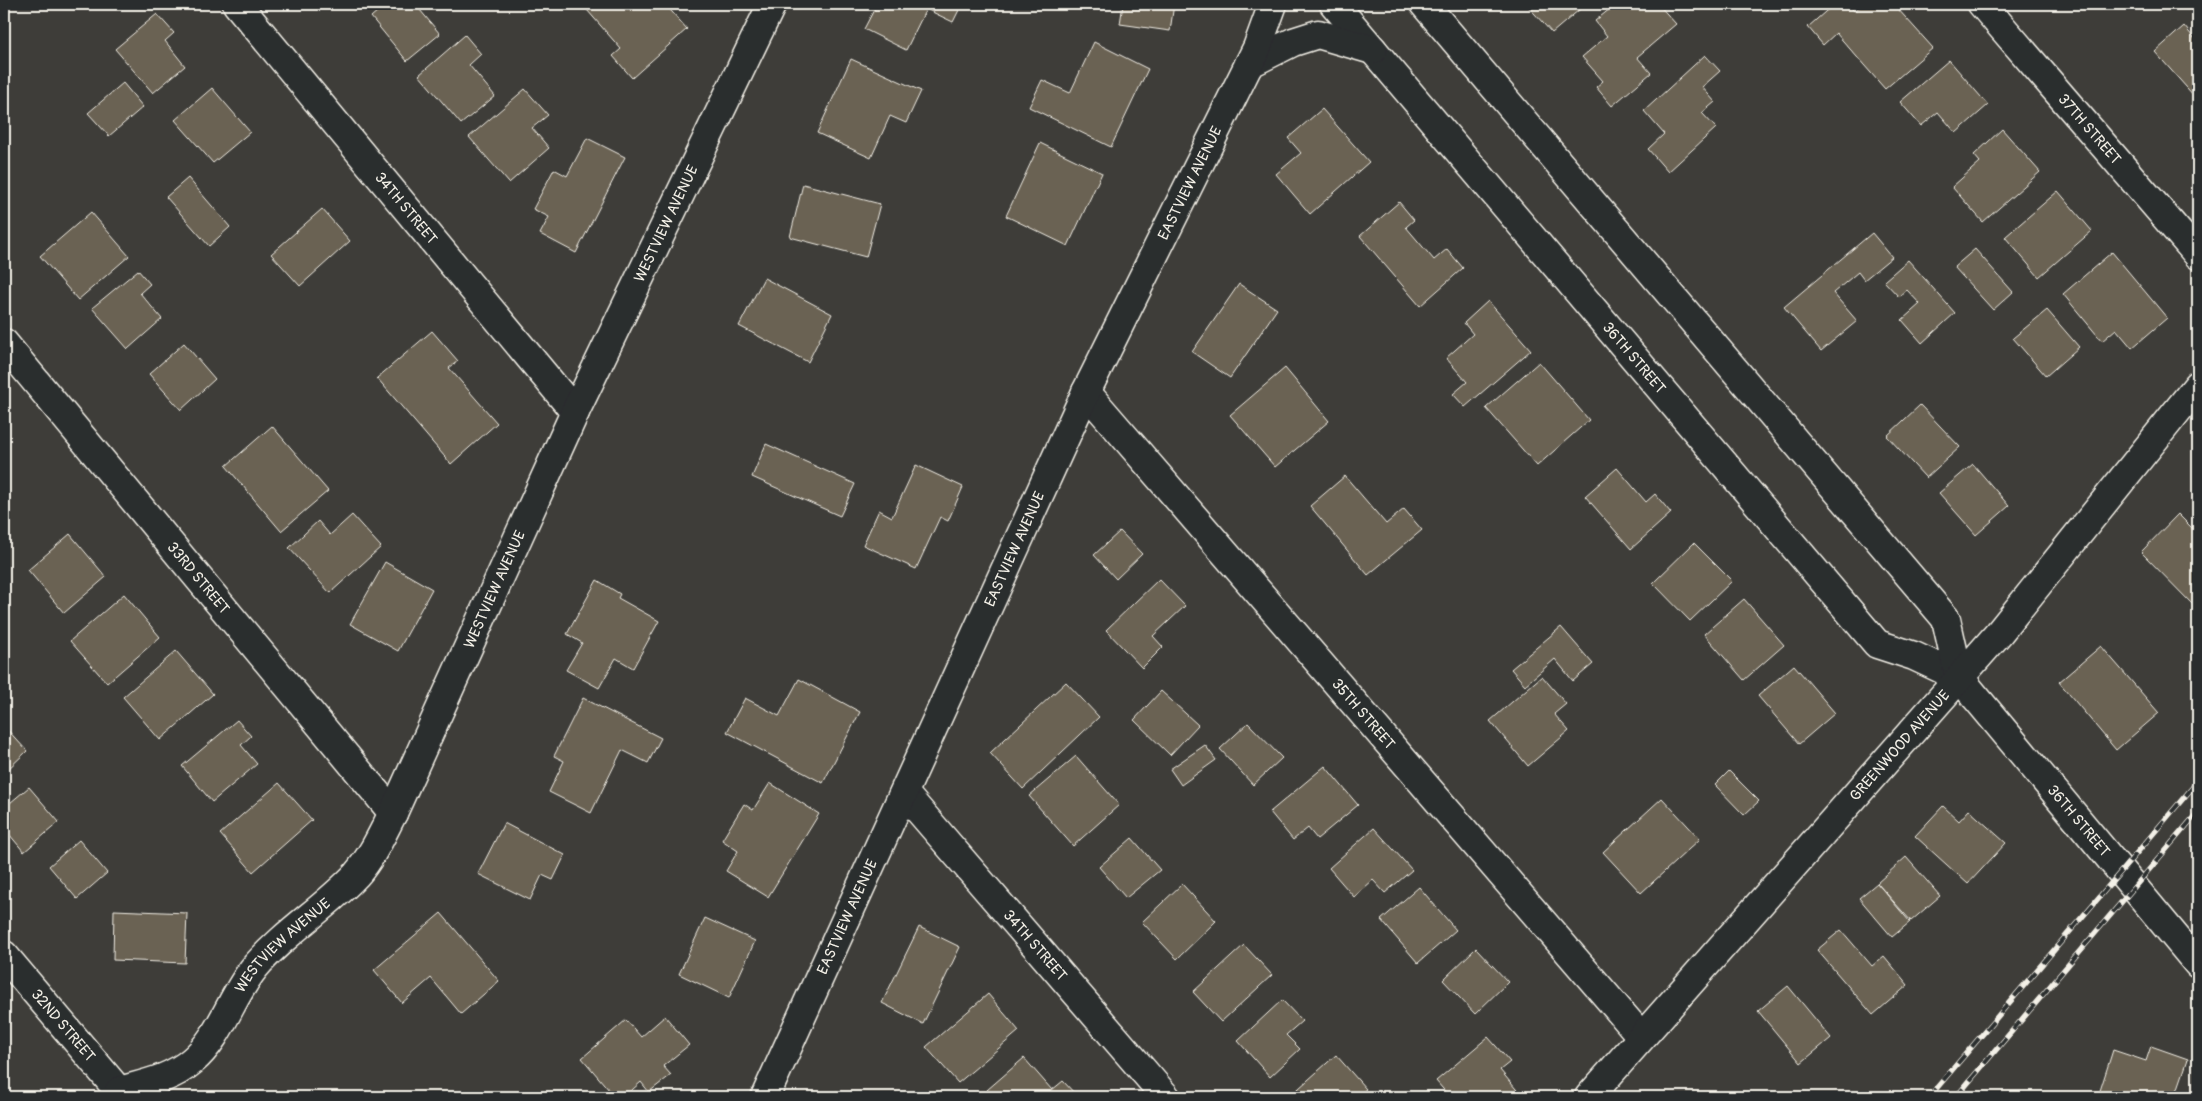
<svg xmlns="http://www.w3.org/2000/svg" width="2202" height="1101" font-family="Pangolin,sans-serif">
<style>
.building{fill:#6b6253;stroke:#f4f1e8}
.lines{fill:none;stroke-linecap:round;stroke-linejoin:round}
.minor-casing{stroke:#f4f1e8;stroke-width:31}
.minor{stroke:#2a2d2e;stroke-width:28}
.rail-casing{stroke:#f4f1e8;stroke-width:5.5}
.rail{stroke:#2a2d2e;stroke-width:4;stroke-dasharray:11;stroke-linecap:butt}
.labels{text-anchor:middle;stroke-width:4;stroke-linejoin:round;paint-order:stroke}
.street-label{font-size:15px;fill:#f4f1e8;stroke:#2a2d2e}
</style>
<rect width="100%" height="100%" fill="#3e3d39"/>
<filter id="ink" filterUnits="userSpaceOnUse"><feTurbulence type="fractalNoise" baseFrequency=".02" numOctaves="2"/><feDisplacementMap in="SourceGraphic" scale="10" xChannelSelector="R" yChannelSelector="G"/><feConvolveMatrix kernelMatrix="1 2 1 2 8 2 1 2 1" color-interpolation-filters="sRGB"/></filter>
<g filter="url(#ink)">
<path class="building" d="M386,4H415L440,34L407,61L371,17Z
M594,4H665L687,29L632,78L613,56L621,49L587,10Z
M877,4H962L953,22L926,9L906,50L864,29Z
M1123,4H1174L1170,31L1120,24Z
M1526,4H1586L1552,33Z
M1616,4H1658L1676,24L1637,57L1651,73L1612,106L1596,87L1603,81L1582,57L1607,36L1595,21Z
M1834,4H1847L1854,11L1863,4H1899L1901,5L1897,8L1933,48L1885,89L1836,33L1823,45L1808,27Z
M157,14L174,33L165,41L185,66L153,93L115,49Z
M2184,26L2198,43V94L2195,97L2155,52Z
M465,35L481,54L469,65L495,96L461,124L419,75Z
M1094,42L1148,69L1111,147L1029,107L1042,80L1070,93Z
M1705,55L1720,71L1702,87L1715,102L1702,113L1716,128L1668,172L1648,149L1664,134L1644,111Z
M851,59L921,91L906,123L890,116L871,158L817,133Z
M1949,60L1988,105L1956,133L1938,112L1921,126L1900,102Z
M123,83L143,107L109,136L88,113Z
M212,88L250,132L213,163L175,120Z
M525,89L548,115L532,128L549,148L509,183L469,137Z
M1322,109L1369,162L1310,214L1276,174L1301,153L1288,138Z
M2002,129L2040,172L1983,222L1952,187L1980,162L1974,155Z
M587,138L625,157L576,253L540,234L549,217L533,209L554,169L567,176Z
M1040,143L1102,173L1068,246L1006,216Z
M188,178L230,227L209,246L166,197Z
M803,184L880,204L866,257L790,237Z
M2058,191L2092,231L2039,277L2005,237Z
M1399,202L1414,220L1406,227L1434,260L1447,249L1463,268L1420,306L1360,236Z
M322,209L350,241L300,286L271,254Z
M91,212L129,256L78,300L40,256Z
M1872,233L1892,257L1864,280L1858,272L1833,293L1857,321L1821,351L1784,307Z
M1975,249L2013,292L1993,310L1954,267Z
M2112,252L2167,318L2132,348L2116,329L2102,341L2063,294Z
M1908,260L1955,313L1922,343L1902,320L1920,304L1907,290L1899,297L1884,281Z
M138,270L150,284L140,293L162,319L128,349L92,308Z
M764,278L832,314L808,362L739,326Z
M1239,284L1277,309L1230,378L1192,352Z
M1488,301L1531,350L1465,407L1453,394L1467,382L1446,358L1473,334L1464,323Z
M2047,310L2079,347L2046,376L2013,338Z
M432,331L458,361L449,368L497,423L451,464L377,378Z
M184,343L215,379L181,410L149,374Z
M1539,362L1589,420L1537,466L1486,408Z
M1285,368L1329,421L1275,467L1230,415Z
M1920,405L1960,447L1926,478L1887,436Z
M272,426L328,491L281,531L226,466Z
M766,444L855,484L840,516L752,477Z
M1973,464L2009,506L1976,535L1939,493Z
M916,465L963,487L948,521L940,517L916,569L863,545L879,510L892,517Z
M1617,468L1646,502L1655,494L1671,513L1631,549L1585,496Z
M1345,476L1386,524L1404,509L1422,530L1368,575L1310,506Z
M2178,514L2198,534V610L2141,552Z
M352,515L381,547L330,593L289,548L318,521L330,535Z
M1120,531L1142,554L1116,579L1094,555Z
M70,534L106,577L64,613L28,570Z
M1694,543L1732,581L1690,621L1653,583Z
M385,562L432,589L398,651L350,624Z
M1159,579L1185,606L1153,636L1163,647L1142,668L1106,630Z
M597,580L620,594L618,598L659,621L633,668L616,658L599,688L566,670L582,643L567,634Z
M124,594L160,637L107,683L70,641Z
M1744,599L1784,645L1744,680L1704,634Z
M1561,627L1593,664L1573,681L1555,659L1525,685L1511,669Z
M2101,646L2159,713L2116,750L2059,682Z
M176,651L213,694L160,740L123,697Z
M1794,665L1835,713L1799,744L1758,696Z
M1542,676L1566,704L1554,714L1569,731L1528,766L1490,721Z
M799,679L860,712L823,783L727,732L745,698L779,716Z
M1066,682L1099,717L1023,789L990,753Z
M1161,691L1198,725L1170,755L1134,720Z
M583,698L661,738L648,763L622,750L591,813L549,792L564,761L554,756Z
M237,720L251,736L241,745L257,764L212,802L182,766Z
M1248,723L1282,758L1253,785L1220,749Z
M4,726L27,751L4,773Z
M1205,745L1216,760L1181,785L1170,769Z
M1076,756L1119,805L1073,846L1029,796Z
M1325,766L1358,805L1317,839L1308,828L1293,840L1270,812Z
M1729,771L1759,801L1744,815L1715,785Z
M279,783L312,820L253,872L220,834Z
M770,783L819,814L768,897L726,871L738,851L722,840L744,804L753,810Z
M29,787L59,822L24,852L4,828V808Z
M1662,798L1700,839L1641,893L1603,852Z
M1943,806L1959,821L1969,810L2006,843L1968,884L1915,836Z
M504,823L565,855L553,880L542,875L530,900L478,874Z
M1374,828L1412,870L1385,893L1373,880L1354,897L1329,868Z
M1132,838L1160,870L1126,898L1099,867Z
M79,840L107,873L77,899L49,866Z
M1906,857L1940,896L1911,921L1877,883Z
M1877,883L1910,922L1892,937L1859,898Z
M1182,884L1216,921L1177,959L1142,922Z
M1419,887L1456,930L1418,963L1381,920Z
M114,910L187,913L185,963L113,960Z
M441,913L499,981L461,1014L431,978L402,1003L374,970Z
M705,918L755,941L729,998L679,974Z
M919,927L960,947L923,1024L882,1003Z
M1841,930L1872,966L1884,956L1908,985L1873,1015L1817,950Z
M1244,945L1272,975L1221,1022L1193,992Z
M1476,948L1508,982L1475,1014L1443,980Z
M1788,986L1831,1038L1801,1063L1758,1011Z
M988,994L1019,1031L958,1083L926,1047Z
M1282,1000L1302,1021L1286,1035L1300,1049L1270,1077L1238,1041Z
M665,1016L689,1045L663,1066L671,1075L649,1092L641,1082L624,1097H615L582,1058L626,1020L641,1037Z
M1488,1037L1510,1062L1500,1070L1521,1095L1519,1097H1450L1436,1081Z
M2151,1046L2188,1059L2175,1097H2098L2113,1050L2146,1061Z
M1336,1055L1366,1089L1357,1097H1289Z
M1024,1058L1052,1090L1063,1081L1077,1096L994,1097L987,1090Z
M836,1091L849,1097H833Z"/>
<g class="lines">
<defs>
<g id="minor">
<path id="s1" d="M237,4L575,412"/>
<path id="s2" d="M1334,4L1877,644L1914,656L1959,677L2198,964"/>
<path d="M1424,4L1946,619L1959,677"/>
<path id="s3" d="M1982,4L2198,255"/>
<path d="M1249,64L1293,42L1318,34L1373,50"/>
<path id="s4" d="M4,343L393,813"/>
<path id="s5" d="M1086,392L1641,1036"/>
<path id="s6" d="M904,793L1166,1097"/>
<path id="s7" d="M4,955L124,1097"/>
<path id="s8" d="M119,1091C144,1084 171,1079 192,1061C221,1037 231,996 255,967C285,932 325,908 356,875C372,857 382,834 393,813L575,412L772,4"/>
<path id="s9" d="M765,1097L1086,392L1257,48L1273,4"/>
<path id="s10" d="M1589,1097L1999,633L2198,385"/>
</g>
</defs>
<use href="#minor" class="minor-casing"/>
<use href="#minor" class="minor"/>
<defs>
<path id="rail" d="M1929,1097L2198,781
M1956,1097L2198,812"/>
</defs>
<use href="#rail" class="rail-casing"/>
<use href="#rail" class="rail"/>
</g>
</g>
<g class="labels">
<g class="street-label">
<text dy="5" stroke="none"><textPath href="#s3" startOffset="165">37TH STREET</textPath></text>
<text dy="5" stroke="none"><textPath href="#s9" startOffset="1008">EASTVIEW AVENUE</textPath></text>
<text dy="5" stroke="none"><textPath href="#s1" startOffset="265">34TH STREET</textPath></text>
<text dy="5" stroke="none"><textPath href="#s8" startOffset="1052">WESTVIEW AVENUE</textPath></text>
<text dy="5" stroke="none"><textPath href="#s2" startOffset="464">36TH STREET</textPath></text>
<text dy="5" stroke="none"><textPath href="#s9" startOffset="602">EASTVIEW AVENUE</textPath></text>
<text dy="5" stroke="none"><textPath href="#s4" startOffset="305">33RD STREET</textPath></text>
<text dy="5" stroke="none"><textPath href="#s8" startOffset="648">WESTVIEW AVENUE</textPath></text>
<text dy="5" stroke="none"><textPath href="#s5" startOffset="425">35TH STREET</textPath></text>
<text dy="5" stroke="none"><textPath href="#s10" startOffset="469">GREENWOOD AVENUE</textPath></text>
<text dy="5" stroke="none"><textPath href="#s2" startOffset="1115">36TH STREET</textPath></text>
<text dy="5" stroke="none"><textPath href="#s9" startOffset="198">EASTVIEW AVENUE</textPath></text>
<text dy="5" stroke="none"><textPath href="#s6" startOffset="201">34TH STREET</textPath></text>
<text dy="5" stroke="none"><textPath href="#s8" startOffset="228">WESTVIEW AVENUE</textPath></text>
<text dy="5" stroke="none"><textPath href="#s7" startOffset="92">32ND STREET</textPath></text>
</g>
</g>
<rect width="2202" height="1101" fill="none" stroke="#2a2d2e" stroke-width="20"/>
<rect x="10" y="10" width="2182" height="1081" fill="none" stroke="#f4f1e8" stroke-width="2" filter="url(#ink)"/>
</svg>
